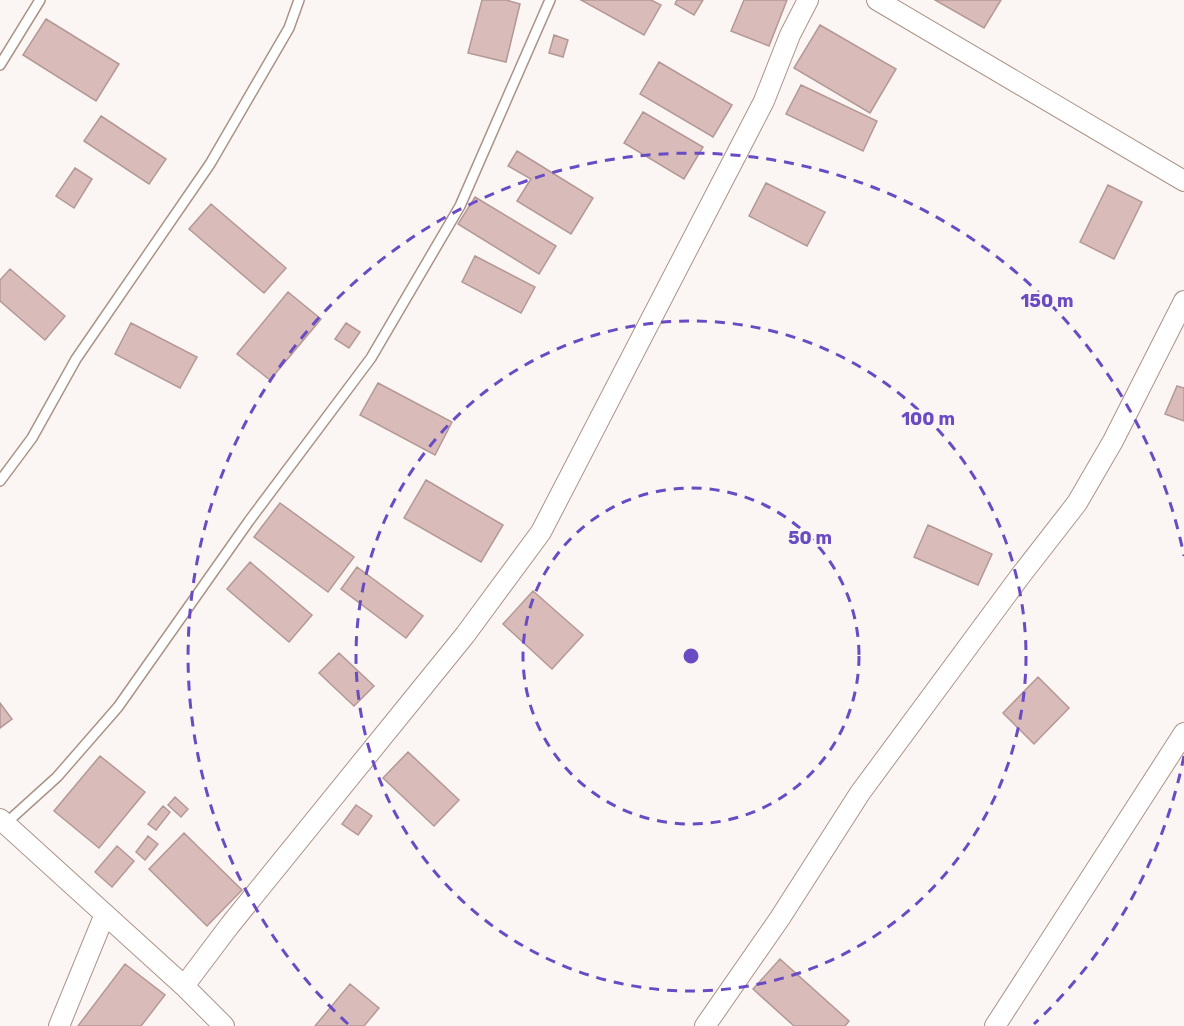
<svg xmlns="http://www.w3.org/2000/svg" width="1184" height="1026" font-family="Rubik,sans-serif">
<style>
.building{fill:#d9bcb9;stroke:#b49895;stroke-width:1.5}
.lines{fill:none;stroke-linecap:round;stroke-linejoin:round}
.lane-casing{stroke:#ab9387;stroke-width:12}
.street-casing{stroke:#ab9387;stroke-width:22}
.lane{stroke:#fff;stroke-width:9}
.street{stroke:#fff;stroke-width:20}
.ring{fill:none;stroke:#694bc4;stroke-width:3;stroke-dasharray:10 8}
.centre{fill:#694bc4;stroke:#fbf6f3;stroke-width:3}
.ring-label{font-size:18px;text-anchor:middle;font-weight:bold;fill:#694bc4;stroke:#fbf6f3;stroke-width:5;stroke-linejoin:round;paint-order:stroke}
</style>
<rect width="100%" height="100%" fill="#fbf6f3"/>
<path class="building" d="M482,0H506L520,4L506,62L468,53Z
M581,0H651L661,5L644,35Z
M677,0H703L694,15L675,4Z
M744,0H787L769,46L731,31Z
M935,0H1001L984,28Z
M46,19L119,64L96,101L23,55Z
M820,25L896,69L870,113L794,68Z
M554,35L568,40L563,57L549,53Z
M659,62L732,105L713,137L640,94Z
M801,85L877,121L863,151L786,114Z
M643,112L703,147L684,179L624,143Z
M101,116L166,159L149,184L84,141Z
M517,151L593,198L571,234L517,201L531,179L508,166Z
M75,168L92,179L74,208L56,196Z
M766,183L825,212L807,246L749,216Z
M1108,185L1142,202L1114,259L1080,242Z
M475,197L556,246L539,274L458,224Z
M211,204L286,268L264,293L189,229Z
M475,256L535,287L521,313L462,282Z
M10,269L65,316L45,340L0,301V280Z
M288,292L321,319L270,380L237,354Z
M131,323L197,357L180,388L115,354Z
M346,323L360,332L349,348L335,339Z
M378,383L452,422L435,455L360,415Z
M1177,386L1184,388V421L1165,414Z
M426,480L503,525L481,562L404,518Z
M280,503L354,557L328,592L254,537Z
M928,525L992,554L978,585L914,557Z
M250,562L312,615L289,642L227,589Z
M357,567L423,616L406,638L341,589Z
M533,591L583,635L552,669L503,624Z
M339,653L374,686L354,706L319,673Z
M1038,677L1069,708L1034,744L1003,713Z
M0,703L12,719L0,728Z
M408,752L459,800L434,826L383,778Z
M100,756L145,792L99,848L54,811Z
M175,797L188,809L181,817L168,805Z
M356,805L372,816L358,835L342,824Z
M163,806L170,812L156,830L148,824Z
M184,833L242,890L207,926L149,869Z
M148,836L158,844L145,860L136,852Z
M117,846L134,861L112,887L95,872Z
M780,959L849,1021L845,1026H794L753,989Z
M125,964L165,995L141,1026H78Z
M350,984L379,1008L364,1026H315Z"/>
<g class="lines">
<defs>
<path id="lane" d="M0,65L40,0
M0,481L32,438L76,359L210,164L289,28L299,0
M5,824L57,777L118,707L249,521L371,358L460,206L550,0"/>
<path id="street" d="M877,0L1184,181
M0,819L184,986L224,1026
M184,986L230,925L465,635L541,532L764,101L790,35L808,0
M59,1026L105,914
M705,1026L780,918L860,793L1021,575L1077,503L1113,441L1184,301
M995,1026L1184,733"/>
</defs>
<use href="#lane" class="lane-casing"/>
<use href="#street" class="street-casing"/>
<use href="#lane" class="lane"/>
<use href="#street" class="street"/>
</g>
<g class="ring">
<circle cx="691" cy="656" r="168"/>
<circle cx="691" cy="656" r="335"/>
<path d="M1184 756A503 503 0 0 1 1034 1024M348 1024A503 503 0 1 1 1184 556"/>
</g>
<circle cx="691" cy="656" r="9" class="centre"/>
<g class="ring-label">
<text x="1047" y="307">150 m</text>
<text x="928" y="425">100 m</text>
<text x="810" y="544">50 m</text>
</g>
</svg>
